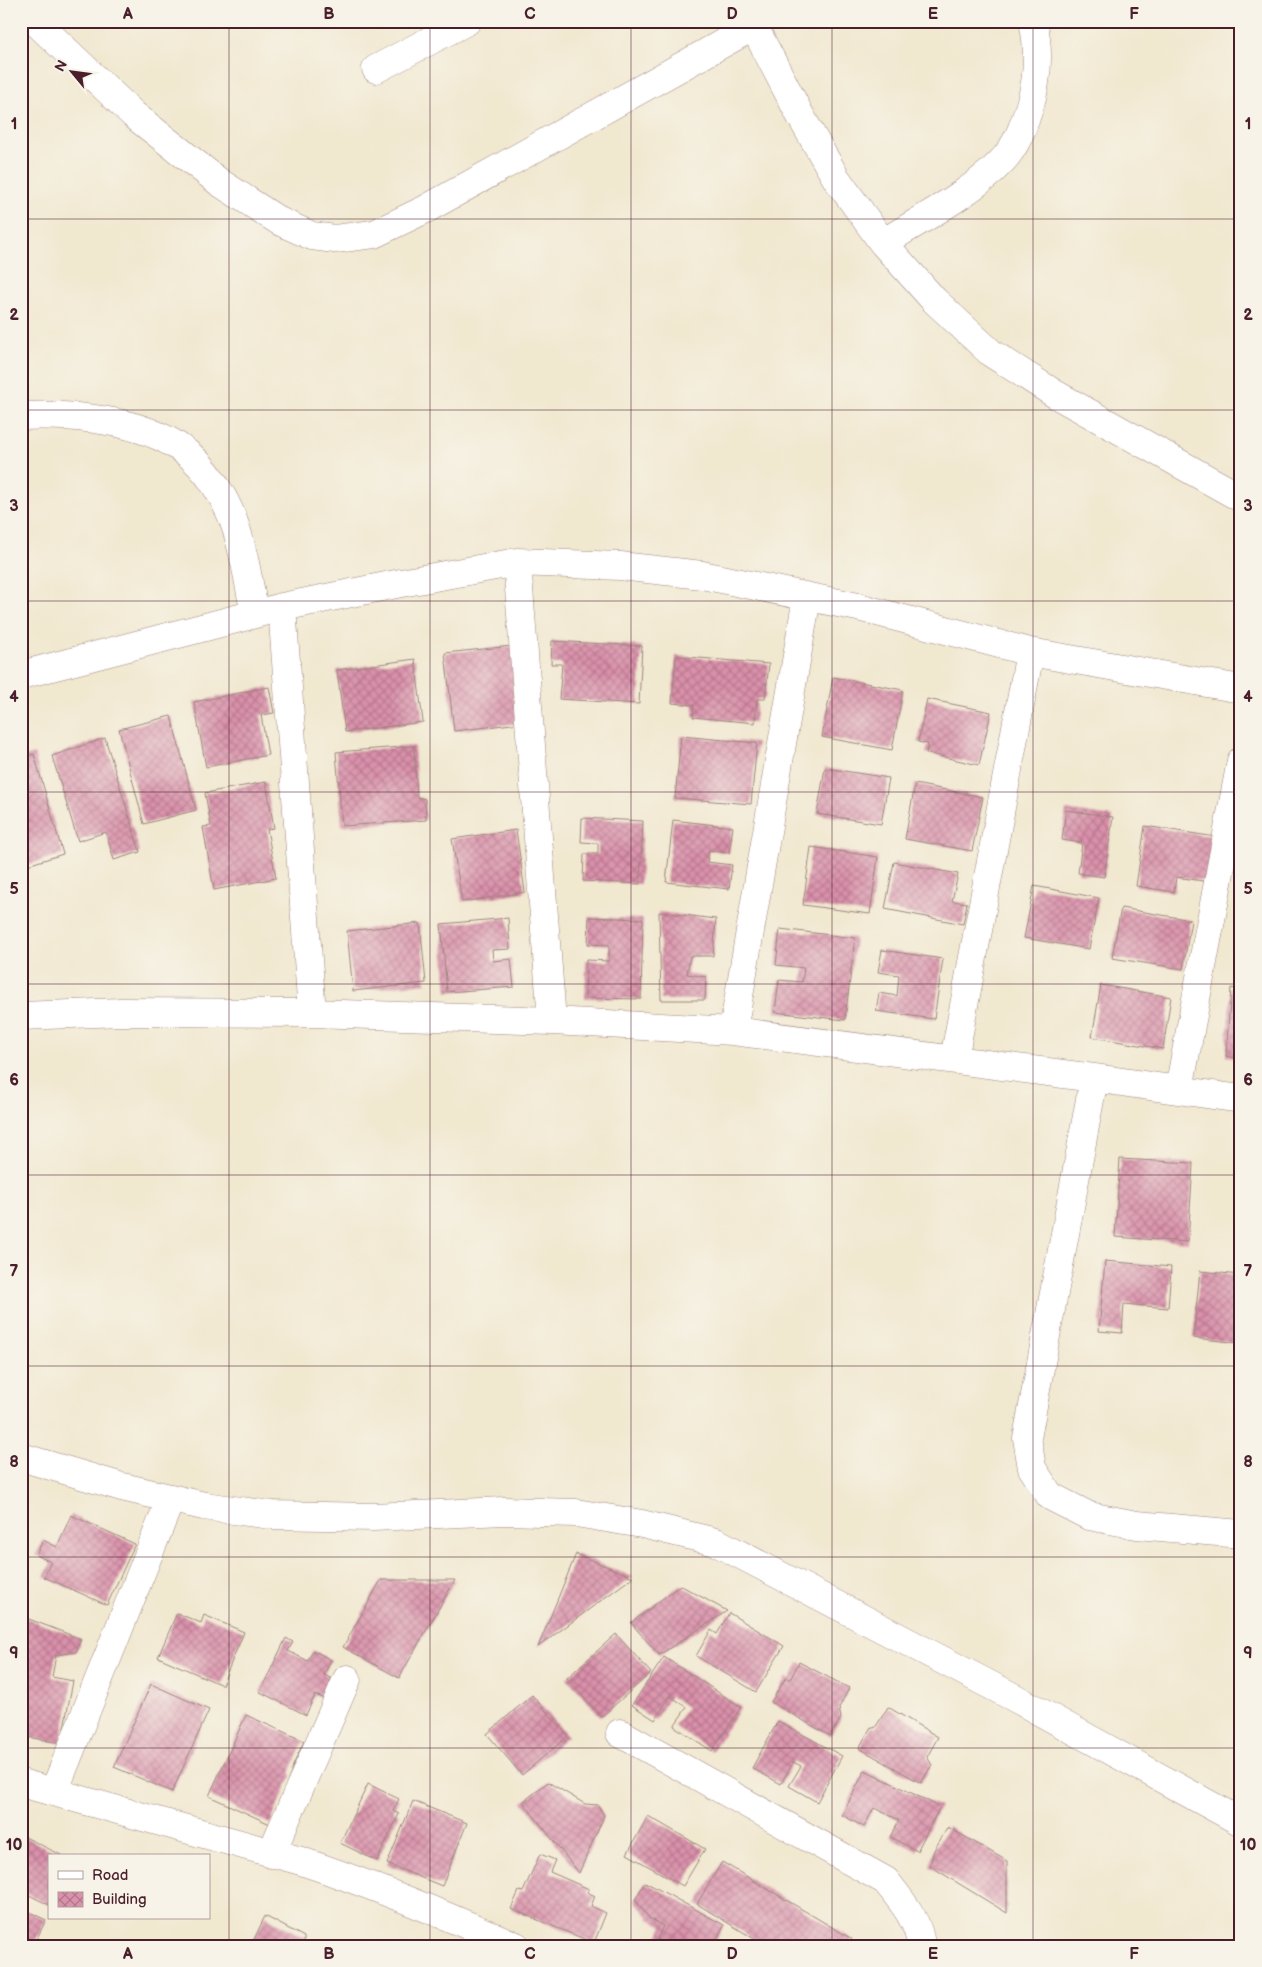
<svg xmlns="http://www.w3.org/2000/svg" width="1262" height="1967" font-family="'Balsamiq Sans',sans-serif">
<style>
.building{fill:url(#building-cross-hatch)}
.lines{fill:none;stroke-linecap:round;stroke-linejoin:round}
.minor-casing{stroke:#9e847e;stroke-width:29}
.minor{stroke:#fff;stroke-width:28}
.grid{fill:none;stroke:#4a1f2b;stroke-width:1;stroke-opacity:0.55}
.neatline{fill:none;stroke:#4a1f2b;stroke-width:2}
.grid-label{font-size:16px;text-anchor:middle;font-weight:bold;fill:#4a1f2b}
</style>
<defs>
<pattern id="building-cross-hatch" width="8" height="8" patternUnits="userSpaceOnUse" patternTransform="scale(1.25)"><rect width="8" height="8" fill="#da91ab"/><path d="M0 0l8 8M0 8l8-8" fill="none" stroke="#b3768b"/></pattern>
</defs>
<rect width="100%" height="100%" fill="#f7f3e8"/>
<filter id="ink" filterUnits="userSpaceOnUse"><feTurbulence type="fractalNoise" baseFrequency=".02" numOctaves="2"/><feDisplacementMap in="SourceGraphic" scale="10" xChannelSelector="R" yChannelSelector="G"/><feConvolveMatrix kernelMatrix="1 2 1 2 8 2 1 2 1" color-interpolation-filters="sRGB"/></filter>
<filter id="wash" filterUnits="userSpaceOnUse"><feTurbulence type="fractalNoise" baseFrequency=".0096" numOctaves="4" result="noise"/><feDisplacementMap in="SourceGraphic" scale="20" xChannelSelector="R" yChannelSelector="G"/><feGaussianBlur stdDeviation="1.12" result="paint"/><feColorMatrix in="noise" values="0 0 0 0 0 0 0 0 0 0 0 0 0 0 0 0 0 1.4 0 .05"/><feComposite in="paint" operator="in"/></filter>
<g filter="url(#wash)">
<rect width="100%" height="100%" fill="#f1e8d0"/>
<g id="blocks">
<path class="building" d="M552,641L642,646L639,704L559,699L562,664H551Z
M512,646L520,723L454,731L445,653Z
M676,656L769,664L765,699H757L755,723L693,717L694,705L672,703Z
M415,659L423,722L345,732L337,670Z
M833,677L903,690L892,750L822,737Z
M269,687L274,713L261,715L268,755L206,767L194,702Z
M927,699L991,712L979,765L926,753L928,744L918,742Z
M171,716L196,810L144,824L119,729Z
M681,736L757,743L751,804L675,798Z
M105,738L140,852L114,860L106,832L78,841L52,756Z
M414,746L417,797L425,799L426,820L342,826L336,752Z
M34,754L63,854L21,867V758Z
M825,768L889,778L881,824L817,814Z
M266,782L274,828L267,829L276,878L214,890L203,827L211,826L205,793Z
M915,784L983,797L972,851L905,839Z
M1066,810L1113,817L1104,877L1078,873L1082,843L1062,840Z
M582,818L643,821L640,884L583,881L584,854H598V843L581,842Z
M673,820L733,827L729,853L709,850L707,862L732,865L729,889L666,882Z
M1145,826L1216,837L1210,882L1176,877L1174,892L1136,886Z
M516,830L525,892L462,902L452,839Z
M811,847L878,857L870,914L803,905Z
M894,862L958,874L952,901L967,903L963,924L885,909Z
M1034,886L1099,898L1089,949L1024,938Z
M1121,908L1191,920L1183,969L1112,958Z
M659,912L716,919L713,956H690L687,974L706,977L705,1000H661Z
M589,917L643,919L641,999L585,998L586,960L609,961V945L588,944Z
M508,918L510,949L492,950L493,961L511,959L514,987L447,992L441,924Z
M420,923L426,983L353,991L347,931Z
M780,929L855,938L845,1020L775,1012L779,980L802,982L804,968L776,965Z
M882,950L943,959L934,1019L876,1011L879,993L897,996L899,975L878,972Z
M1101,985L1171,997L1163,1049L1092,1037Z
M1231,988L1241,990V1059L1226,1056Z
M1120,1159L1193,1163L1188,1242L1115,1237Z
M1105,1261L1171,1267L1168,1308L1124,1304L1122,1333L1099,1331Z
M1200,1271L1241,1275V1343L1193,1338Z
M71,1515L135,1544L107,1605L44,1577L51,1562L36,1555L43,1540L57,1547Z
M576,1554L633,1577L538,1647Z
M381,1580H455L399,1678L343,1647Z
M680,1585L727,1611L659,1655L631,1623Z
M177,1613L201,1623L204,1615L244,1632L222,1685L158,1657Z
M729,1613L784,1646L756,1692L696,1656L711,1630L717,1634Z
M21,1616L81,1639L76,1652L56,1655L52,1677L73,1681L61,1743L21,1736Z
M616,1634L651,1673L601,1717L567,1678Z
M286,1638L293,1642L288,1651L308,1661L313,1650L331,1660L324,1675L337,1681L328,1700L315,1695L306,1715L260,1692Z
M664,1657L741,1707L712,1751L674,1726L687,1707L670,1696L655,1720L632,1705Z
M799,1662L849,1688L839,1708L841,1718L830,1736L771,1702L786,1677L790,1680Z
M151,1684L209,1710L172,1792L114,1767Z
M532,1695L568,1736L522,1775L487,1734Z
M888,1707L938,1737L927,1757L932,1765L921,1783L859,1748L871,1727L875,1728Z
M246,1715L304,1741L291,1770V1777L270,1824L209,1796Z
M778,1721L842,1756L817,1802L789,1786L801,1766L793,1762L781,1784L752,1768Z
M865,1770L940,1807L917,1851L890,1837L899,1820L874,1808L864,1827L842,1815Z
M548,1782L585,1804L598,1805L604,1816L579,1873L523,1802Z
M368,1784L399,1799L393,1811L399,1814L377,1861L340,1843Z
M413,1801L467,1823L442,1886L387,1864Z
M648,1816L705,1849L683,1886L627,1854Z
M948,1827L1007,1861V1913L930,1866L934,1850Z
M21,1835L63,1856H49V1905L21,1891Z
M540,1854L555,1860L550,1872L589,1889L587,1892L595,1896L591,1906L606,1913L594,1943L511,1909L519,1891L523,1892Z
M722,1862L852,1939L847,1946H766L697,1904Z
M645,1882L724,1925L715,1943L721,1946H669L657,1939L663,1926L649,1918L635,1900Z
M21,1908L46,1920L33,1946H21Z
M265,1916L304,1937V1943L310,1946H251Z"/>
</g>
</g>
<g filter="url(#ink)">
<use href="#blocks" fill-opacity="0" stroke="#9e847e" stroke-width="1"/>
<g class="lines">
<defs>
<path id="minor" d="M35,21L134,115L219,182L279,221L312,236L335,239L374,234L426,209L754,26
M751,21L800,115L836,178L883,243L934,300L991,353L1055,394L1241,498
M376,69L467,21
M883,243C921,219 981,188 1008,154C1019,140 1025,121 1030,105C1038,78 1039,48 1033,21
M21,416C72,414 141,419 183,450C207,467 227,500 236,528C245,555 249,586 255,614
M517,562L552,1021
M282,607L312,1013
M21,675L282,607L401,583L517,562L620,566L702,575L858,607L1030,652L1241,689
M21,1016L121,1012L312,1013L552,1021L733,1031L1094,1078L1241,1099
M733,1031L807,597
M954,1059L1030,652
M1094,1078L1027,1438L1032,1468L1050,1496L1089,1516L1137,1525L1241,1534
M1179,1089L1241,761
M21,1457L122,1487L204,1506L271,1515L373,1517L504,1511L576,1513L642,1524L716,1542L1015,1698L1241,1822
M620,1733L886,1881C901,1901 919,1920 921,1946
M21,1783L301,1861C374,1885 445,1915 516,1946
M54,1792L171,1498
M271,1854L347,1679"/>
</defs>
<use href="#minor" class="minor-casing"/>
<use href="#minor" class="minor"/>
</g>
</g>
<path class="grid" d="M229,21V1946M430,21V1946M631,21V1946M832,21V1946M1033,21V1946M21,219H1241M21,410H1241M21,601H1241M21,792H1241M21,984H1241M21,1175H1241M21,1366H1241M21,1557H1241M21,1748H1241"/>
<rect width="1262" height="1967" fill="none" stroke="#f7f3e8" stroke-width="55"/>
<rect x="48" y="1854" width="162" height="65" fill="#f7f3e8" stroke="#b29e9c"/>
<rect x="58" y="1871" width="25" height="8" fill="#ffffff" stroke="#b29e9c"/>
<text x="92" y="1880" font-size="15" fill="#4a1f2b">Road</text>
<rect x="58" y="1892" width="25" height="15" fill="url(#building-cross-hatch)" stroke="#b29e9c"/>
<text x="92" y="1904" font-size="15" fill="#4a1f2b">Building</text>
<g transform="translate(72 72) rotate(299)" stroke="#f7f3e8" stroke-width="4" paint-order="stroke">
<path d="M0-4L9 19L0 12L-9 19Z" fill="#4a1f2b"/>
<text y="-8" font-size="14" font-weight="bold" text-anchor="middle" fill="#4a1f2b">N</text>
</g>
<rect x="28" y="28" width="1206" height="1912" class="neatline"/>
<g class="grid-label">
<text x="128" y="19">A</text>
<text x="329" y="19">B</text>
<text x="530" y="19">C</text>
<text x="732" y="19">D</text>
<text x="933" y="19">E</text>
<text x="1134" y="19">F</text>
<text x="14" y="129">1</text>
<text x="1248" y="129">1</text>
<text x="14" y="320">2</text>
<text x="1248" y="320">2</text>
<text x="14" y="511">3</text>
<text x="1248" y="511">3</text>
<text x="14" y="702">4</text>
<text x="1248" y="702">4</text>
<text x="14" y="894">5</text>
<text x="1248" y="894">5</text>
<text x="14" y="1085">6</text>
<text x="1248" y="1085">6</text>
<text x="14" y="1276">7</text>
<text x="1248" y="1276">7</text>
<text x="14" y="1467">8</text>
<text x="1248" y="1467">8</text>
<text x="14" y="1658">9</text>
<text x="1248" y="1658">9</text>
<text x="14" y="1850">10</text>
<text x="1248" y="1850">10</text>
<text x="128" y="1959">A</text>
<text x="329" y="1959">B</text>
<text x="530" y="1959">C</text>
<text x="732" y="1959">D</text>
<text x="933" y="1959">E</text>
<text x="1134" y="1959">F</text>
</g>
</svg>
